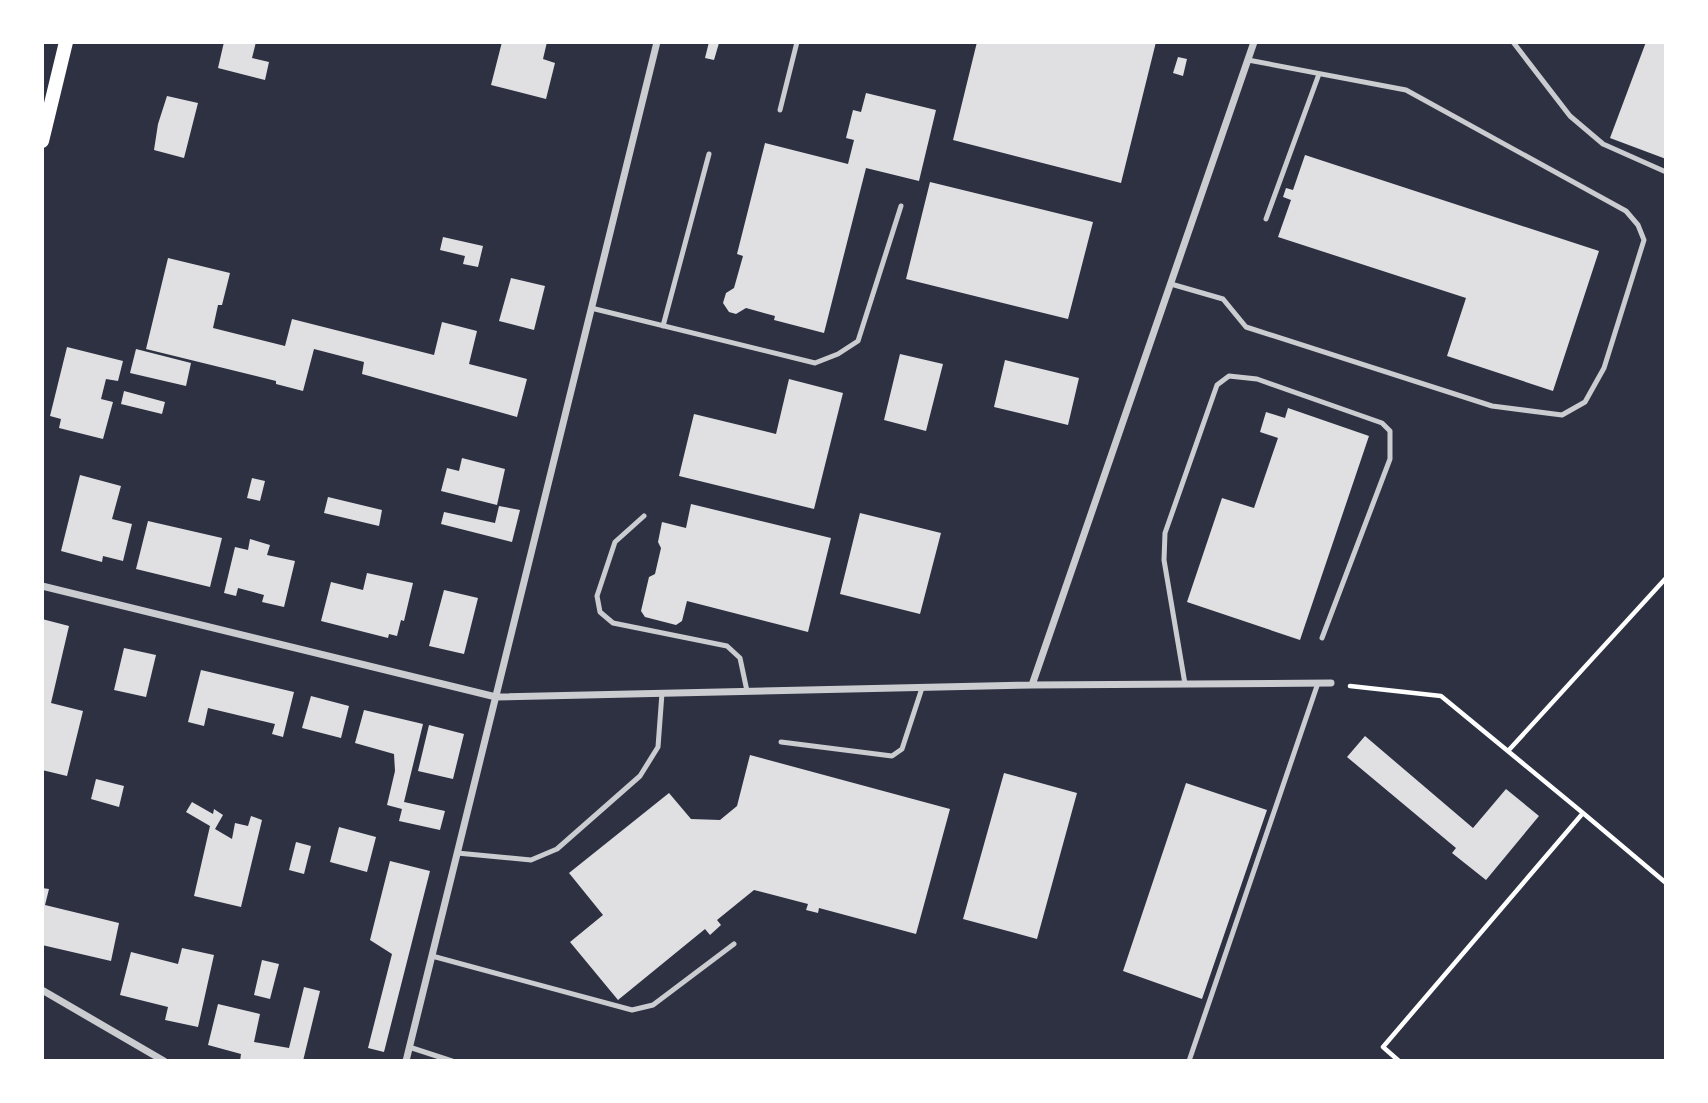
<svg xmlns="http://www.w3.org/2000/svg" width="1708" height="1103" font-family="'Alegreya Sans',sans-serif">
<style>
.building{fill:#e0e0e3}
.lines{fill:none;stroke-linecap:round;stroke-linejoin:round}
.path{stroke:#fff;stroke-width:4.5}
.service{stroke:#caccd0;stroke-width:5}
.minor{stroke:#caccd0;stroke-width:7}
.secondary{stroke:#fff;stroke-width:14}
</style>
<rect width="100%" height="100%" fill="#2d3142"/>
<path class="building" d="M224,42H256L252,58L269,62L265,80L218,68Z
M502,42H547L543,59L555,63L546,99L491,85Z
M709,42L719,43L714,60L705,58Z
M977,42H1156L1121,183L953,140Z
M1646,42H1666V159L1610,138Z
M1178,57L1187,59L1183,76L1173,73Z
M866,93L936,110L919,181L866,168L824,333L774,320L775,316L746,308L736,314L729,312L723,303L726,293L734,288L743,256L737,254L765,143L848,164L854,140L846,138L853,110L861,112Z
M167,96L198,103L184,158L154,150L158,124Z
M1305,155L1599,251L1553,391L1447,356L1466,298L1278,237L1291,200L1283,197L1286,188L1293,190Z
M930,182L1093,222L1068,319L906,279Z
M443,237L483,246L478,267L463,264L465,256L440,250Z
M168,258L230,273L222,305H218L213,328L285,346L292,319L434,355L442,322L477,331L469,364L527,379L517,417L362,374L364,362L314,349L303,391L276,384V381L146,349Z
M511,278L545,286L534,330L499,321Z
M67,347L123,361L118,381L106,379L101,399L113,402L103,439L59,428L61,419L50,416Z
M136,349L191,363L186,386L130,373Z
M900,354L943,364L926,431L884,420Z
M1005,360L1079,378L1068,425L994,407Z
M789,379L843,393L814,509L679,476L694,414L776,434Z
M124,391L165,402L162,414L121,404Z
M1288,408L1369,436L1300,640L1187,602L1222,498L1254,508L1278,438L1260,432L1266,412L1285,418Z
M462,458L505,469L497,505L441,491L447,468L459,471Z
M80,475L121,486L112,519L132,524L123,561L103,556L102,562L61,551Z
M252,478L265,481L260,501L247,498Z
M328,497L382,510L379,526L324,513Z
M691,504L831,538L808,632L687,601L682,621L676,625L645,617L641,611L649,577L655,574L661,548L658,542L662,522L686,528Z
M499,506L520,510L512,542L441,524L444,512L495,523Z
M860,513L941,533L920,614L840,594Z
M148,521L222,538L210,587L136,569Z
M250,539L270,545L267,555L295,561L284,607L262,602L264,595L238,588L236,596L224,593L235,547L248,550Z
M367,573L413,583L404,621L401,620L397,636L389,634L388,638L321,621L331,582L363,590Z
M444,590L478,598L464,654L429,646Z
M42,619L69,626L51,703L83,711L67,776L42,770Z
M124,648L156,655L146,697L114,690Z
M201,670L294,692L283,737L272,734L275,724L208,708L204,726L188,722Z
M311,696L349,706L341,738L302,728Z
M364,710L423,724L404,802L445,811L440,830L399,821L402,809L387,805L395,771L394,754L355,743Z
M429,725L464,734L453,779L418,771Z
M1365,736L1473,828L1506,789L1539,816L1486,880L1452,853L1456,848L1347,757Z
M750,755L950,809L916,934L819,908L818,913L806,910L808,904L754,890L717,920L721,925L710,935L705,929L618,1000L570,942L603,915L569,873L669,793L691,819L720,820L737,806Z
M1004,773L1077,793L1037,939L963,919Z
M96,779L124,786L119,807L91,799Z
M1186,783L1267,810L1202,999L1123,971Z
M192,802L213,814L214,809L223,815L215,829L232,839L235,823L248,826L251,816L262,820L241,907L194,896L210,826L186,812Z
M339,827L376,837L367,872L330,862Z
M296,842L311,846L304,874L289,870Z
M390,861L430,871L384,1052L368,1048L392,954L370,940Z
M42,888L49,889L45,905L119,923L111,961L42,945Z
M182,948L214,955L198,1027L165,1020L168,1007L120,995L131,952L178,964Z
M262,960L279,964L270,999L254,995Z
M304,987L320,991L303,1061H240L241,1054L208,1045L218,1004L260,1014L254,1042L289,1048Z"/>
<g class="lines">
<path class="path" d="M1350,686L1441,696L1583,813
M1508,751L1666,578
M1399,1061L1383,1047L1583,813L1666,883"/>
<path class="service" d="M1513,42L1570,116L1603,144L1666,172
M780,110L797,42
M1266,219L1319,74
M1171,284L1223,299L1246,327L1492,406L1562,415L1585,402L1604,368L1644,240L1638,225L1626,211L1406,90L1248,60
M591,308L815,363L838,354L858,341L901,206
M663,326L709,154
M644,516L615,542L597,596L600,612L613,623L727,646L740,658L747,691
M1185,684L1164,560L1165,533L1217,385L1229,376L1257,379L1382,423L1390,431V459L1322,638
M781,742L892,756L902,749L922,688
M457,853L531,860L557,849L640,776L658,747L662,693
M432,956L632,1010L653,1005L734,944
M409,1047L452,1061
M1189,1061L1318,683"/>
<path class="minor" d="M42,586L496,697L1032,685L1331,683
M1032,685L1254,42
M42,990L164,1061
M406,1061L657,42"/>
<path class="secondary" d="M42,141L66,42"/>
</g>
<rect width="1708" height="1103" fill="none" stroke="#ffffff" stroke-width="88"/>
</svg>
